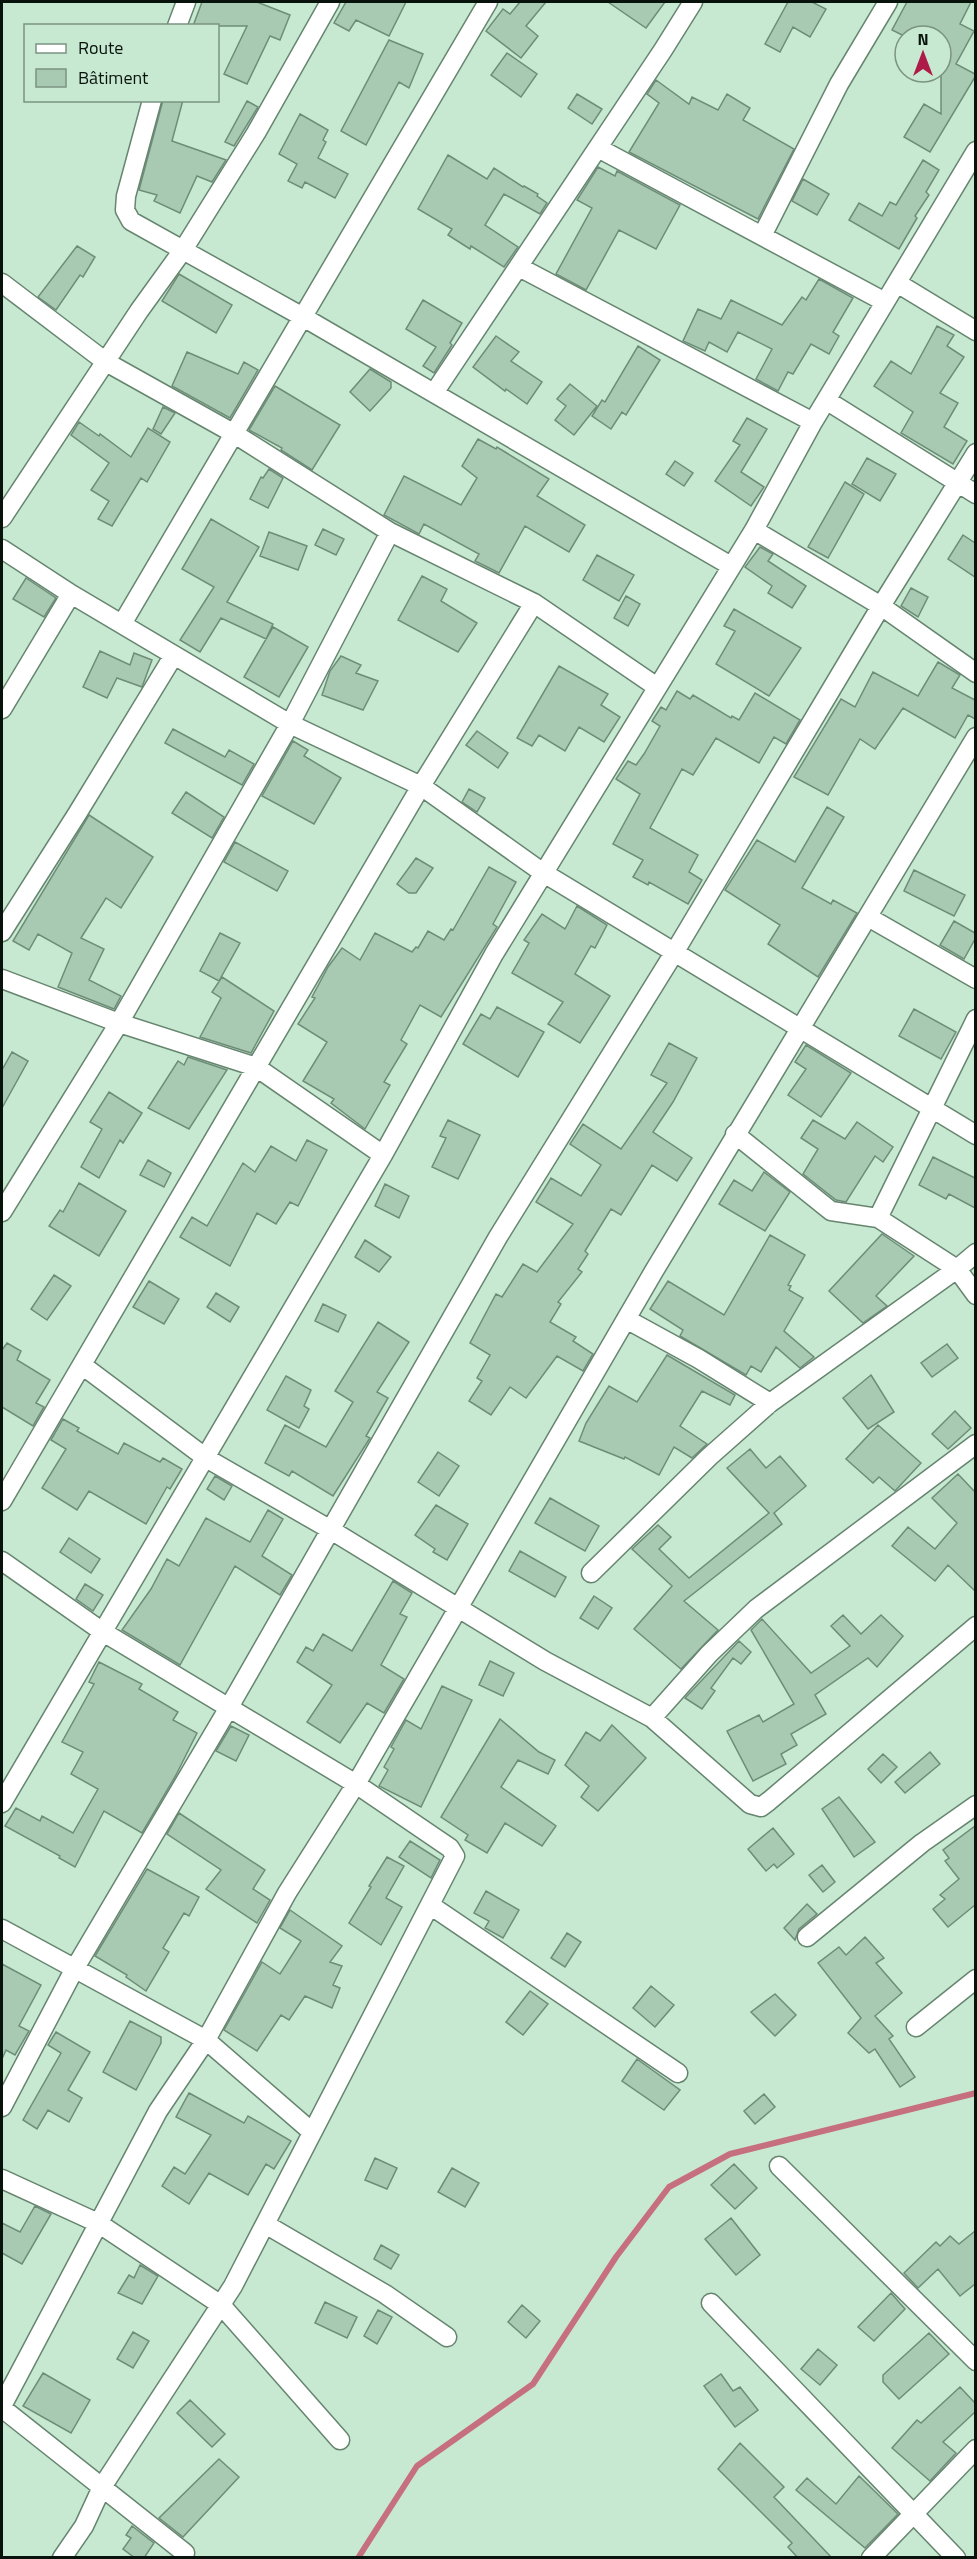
<svg xmlns="http://www.w3.org/2000/svg" width="977" height="2559" font-family="'Titillium Web',sans-serif">
<style>
.lines{fill:none;stroke-linecap:round;stroke-linejoin:round}
.stream{stroke:#c66f7e;stroke-width:6}
.building{fill:#a8c9b2;stroke:#6e8d78;stroke-width:1.5}
.street-casing{stroke:#66856f;stroke-width:21}
.street{stroke:#fff;stroke-width:18}
</style>
<rect width="100%" height="100%" fill="#c8e9d1"/>
<g class="lines">
<path class="stream" d="M358,2558L417,2466L533,2384L616,2257L669,2187L730,2154L976,2093"/>
</g>
<path class="building" d="M202,2H257L290,15L280,40L270,36L247,84L224,74L247,26H193Z
M346,2H406L389,36L356,20L349,31L334,23Z
M520,2H546L526,26L538,36L521,58L486,31L503,9L510,14Z
M608,2H665L646,28Z
M788,2H812L826,9L810,37L793,27L780,52L765,44Z
M907,2H971L960,24L974,31L956,64L975,74V77L930,152L904,137L924,104L941,114V36H904L892,30Z
M389,40L423,54L409,88L399,82L366,145L341,131Z
M507,53L537,74L521,97L491,75Z
M656,80L689,104L692,97L718,110L727,94L750,108L743,120L794,149L758,219L629,152L659,103L647,94Z
M577,94L602,109L592,124L568,108Z
M163,100H183L172,141L226,160L212,182L197,176L180,213L154,201L157,195L139,190Z
M247,101L258,107L234,146L225,142Z
M300,114L328,130L323,140L326,142L318,158L348,174L335,198L305,182L302,188L288,181L297,164L279,154Z
M448,155L487,179L494,168L523,187L524,186L538,194L537,196L547,203L540,214L504,194L485,225L518,247L504,267L471,246L470,249L448,235L452,229L418,209Z
M923,160L939,170L926,192L929,195L915,216L917,218L899,249L849,220L859,203L882,216L890,202L896,205Z
M598,167L615,176L617,171L680,205L656,249L619,230L586,290L556,274L592,208L577,200Z
M803,179L829,194L817,215L792,201Z
M77,246L95,257L83,277L80,275L56,310L38,297Z
M179,274L232,305L216,333L162,301Z
M819,279L853,298L833,332L839,336L829,354L811,344L793,374L788,372L778,391L756,379L772,349L738,332L727,352L709,342L705,351L683,341L698,309L721,319L731,300L782,325L802,297L806,300Z
M423,300L462,323L450,343L452,345L434,373L423,366L436,347L406,329Z
M937,326L954,335L947,346L964,357L940,393L958,403L944,427L967,441L953,464L901,433L913,412L874,386L891,361L911,374Z
M496,336L519,352L511,361L542,382L527,404L506,389L505,391L473,367Z
M638,346L660,360L626,415L622,412L611,429L592,416L602,400L605,402Z
M187,352L238,374L244,362L258,370L230,418L172,386Z
M370,369L391,382V388L370,411L350,392Z
M570,384L597,406L574,435L555,420L566,406L557,399Z
M275,386L340,425L312,470L281,450L282,448L249,430Z
M163,407L175,413L161,434L153,429Z
M747,418L767,429L741,472L764,487L751,506L715,481L740,445L733,441Z
M79,422L99,436L100,434L131,457L148,428L170,442L147,482L141,478L112,526L98,519L109,501L91,490L109,463L71,435Z
M478,439L496,449L497,447L549,479L537,496L585,525L569,552L525,526L499,573L475,561L479,554L424,524L419,534L384,515L404,476L461,505L477,478L462,466Z
M867,458L896,474L880,501L852,484Z
M675,461L693,473L684,486L666,474Z
M269,469L283,478L268,508L250,499L261,477L263,478Z
M845,482L864,494L828,558L808,547Z
M211,519L259,547L227,602L273,624L266,639L221,618L200,652L180,640L214,587L182,569Z
M323,529L344,539L336,555L315,545Z
M269,532L307,546L298,570L260,556Z
M963,535L975,543V577L948,559Z
M760,547L773,554L768,561L806,586L792,608L768,593L772,586L745,567Z
M597,555L634,575L619,601L583,580Z
M422,576L447,589L441,601L477,623L458,652L398,620Z
M26,578L56,598L44,617L13,599Z
M911,588L928,597L918,617L901,606Z
M626,596L640,604L628,626L614,618Z
M734,609L801,648L769,696L716,664L735,631L724,626Z
M273,627L308,647L279,697L244,677Z
M100,651L130,665L134,653L152,660L142,687L117,678L107,698L83,687Z
M341,656L361,665L356,673L378,681L363,710L322,695L330,671Z
M938,662L960,675L952,688L975,700V719L968,715L955,738L903,708L875,749L860,739L828,795L794,777L841,699L855,707L873,672L918,696Z
M559,666L608,694L601,705L620,717L604,742L579,727L565,751L539,735L532,746L517,738Z
M677,691L690,699L693,695L731,718L732,716L739,720L755,693L800,720L786,744L774,737L759,763L716,738L693,775L682,769L650,828L698,855L689,872L702,880L688,904L649,882L648,885L633,877L643,860L613,844L640,794L616,779L628,761L636,765L644,754L660,726L652,721L661,707L666,710Z
M173,729L225,757L229,750L254,764L242,785L165,743Z
M477,731L508,753L498,768L466,745Z
M293,741L308,750L304,756L341,778L314,824L262,796Z
M469,789L485,798L477,812L462,802Z
M186,792L224,817L212,838L172,813Z
M827,807L844,817L802,888L831,904L833,900L857,913L818,977L768,944L780,925L725,890L757,840L795,862Z
M89,815L153,857L121,908L106,898L81,938L104,949L89,980L121,996L114,1009L58,987L72,953L38,934L29,950L13,941Z
M235,842L288,871L277,891L224,862Z
M416,858L433,868L416,893H409L397,884Z
M489,867L516,882L493,924L497,927L441,1017L420,1005L401,1040L407,1044L384,1082L390,1085L365,1129L331,1103L334,1099L303,1081L327,1042L298,1024L315,998L312,997L328,967L342,948L360,960L375,933L412,952L416,947L418,948L428,931L444,940L451,929L453,930Z
M914,870L965,895L954,916L904,891Z
M577,906L607,925L595,948L591,946L575,974L610,996L580,1043L548,1024L563,1002L512,973L529,943L524,940L542,914L565,929Z
M954,921L975,933V939L964,959L940,945Z
M220,933L240,943L219,981L200,971Z
M222,977L274,1011L251,1053L200,1037L221,998L212,992Z
M497,1007L544,1032L518,1077L463,1044L481,1014L490,1019Z
M914,1009L956,1032L941,1059L899,1036Z
M669,1043L697,1058L673,1102L653,1132L692,1158L677,1181L652,1165L621,1215L611,1209L585,1251L588,1254L578,1269L582,1272L558,1302L561,1304L550,1322L576,1337L573,1341L593,1354L583,1371L557,1356L526,1398L510,1387L491,1415L469,1401L482,1381L477,1378L490,1355L470,1343L496,1294L502,1297L523,1264L537,1272L573,1224L536,1202L551,1178L581,1196L601,1165L570,1144L583,1124L621,1149L667,1083L651,1075Z
M806,1045L851,1073L821,1117L788,1095L806,1069L795,1062Z
M12,1052L28,1061L2,1108V1070Z
M188,1057L227,1070L189,1129L148,1108L178,1061L184,1065Z
M109,1092L142,1113L123,1143L120,1140L99,1178L81,1167L102,1129L90,1122Z
M448,1120L480,1135L458,1179L432,1167L446,1138L440,1136Z
M813,1120L845,1139L857,1122L893,1147L883,1162L875,1156L846,1202L836,1200L803,1174L818,1149L801,1138Z
M307,1140L327,1150L298,1206L290,1202L276,1224L257,1213L230,1266L180,1237L192,1217L207,1226L243,1163L255,1172L271,1146L296,1161Z
M933,1157L975,1178V1208L949,1194L946,1199L919,1185Z
M148,1160L171,1173L164,1187L140,1175Z
M764,1172L790,1192L765,1231L719,1204L734,1180L752,1191Z
M79,1183L126,1211L99,1256L49,1226L60,1210L63,1212Z
M385,1184L409,1196L399,1218L375,1206Z
M882,1234L914,1256L876,1296L887,1306L863,1323L829,1291Z
M770,1235L805,1255L788,1285L791,1286L789,1290L803,1298L784,1331L814,1357L800,1368L776,1347L761,1372L751,1366L746,1375L680,1336L683,1330L650,1309L668,1281L724,1315Z
M365,1240L391,1257L379,1272L355,1257Z
M54,1275L71,1286L47,1320L31,1309Z
M149,1281L179,1299L164,1324L133,1307Z
M216,1293L239,1307L230,1322L207,1307Z
M323,1304L346,1315L338,1332L315,1321Z
M378,1322L409,1342L377,1392L388,1398L366,1436L370,1438L333,1496L292,1471L289,1476L265,1463L285,1425L326,1447L353,1402L335,1391Z
M7,1343L21,1351L17,1360L50,1380L36,1403L44,1407L33,1426L2,1407V1350Z
M947,1344L958,1358L932,1377L921,1363Z
M667,1355L735,1395L730,1405L702,1391L680,1426L707,1444L692,1458L674,1447L659,1475L625,1457L624,1459L579,1441L586,1423L609,1386L637,1402Z
M871,1375L894,1412L868,1429L843,1398Z
M286,1376L311,1390L304,1406L309,1409L299,1428L267,1410Z
M955,1411L971,1428L948,1449L932,1434Z
M63,1419L79,1428L77,1431L118,1454L124,1443L160,1462L163,1458L182,1469L170,1489L167,1487L146,1524L89,1491L77,1510L42,1488L66,1449L51,1440Z
M878,1425L921,1463L895,1491L879,1477L873,1483L846,1459Z
M750,1449L766,1468L780,1456L806,1486L774,1513L782,1524L684,1601L718,1630L681,1669L634,1629L672,1586L632,1549L658,1525L671,1537L659,1549L689,1578L769,1513L727,1468Z
M438,1452L459,1466L439,1496L418,1482Z
M958,1474L975,1492V1591L948,1565L935,1581L892,1546L908,1527L935,1549L957,1523L932,1498Z
M215,1476L232,1486L224,1500L207,1489Z
M550,1498L599,1526L585,1551L535,1523Z
M436,1505L468,1524L447,1560L433,1552L435,1549L415,1535Z
M268,1510L283,1519L262,1556L292,1575L280,1595L235,1566L180,1665L122,1630L151,1589L167,1559L179,1566L206,1518L250,1542Z
M69,1538L100,1559L91,1573L60,1552Z
M520,1551L566,1577L555,1597L509,1571Z
M393,1581L412,1593L400,1614L407,1617L381,1665L404,1679L384,1713L367,1703L340,1743L307,1722L332,1685L297,1662L306,1647L313,1651L323,1634L352,1651Z
M85,1584L103,1595L93,1611L76,1599Z
M594,1596L612,1608L598,1629L580,1618Z
M843,1615L861,1634L881,1615L903,1636L877,1667L868,1658L815,1695L826,1714L791,1734L797,1745L781,1754L786,1764L753,1781L727,1731L759,1715L763,1722L794,1704L751,1630L762,1619L811,1673L850,1646L831,1626Z
M739,1641L751,1652L741,1664L733,1658L711,1688L715,1691L702,1709L685,1698Z
M490,1661L514,1673L503,1696L479,1685Z
M99,1662L142,1684L139,1689L178,1712L173,1720L197,1733L176,1775L142,1833L104,1811L75,1867L59,1858L60,1856L5,1826L16,1808L40,1821L42,1816L73,1833L98,1789L71,1774L83,1752L62,1742L94,1684L89,1682Z
M442,1686L472,1700L421,1807L379,1786L388,1770L384,1767L394,1749L391,1747L406,1720L421,1729Z
M500,1719L539,1752L555,1760L548,1774L518,1760L501,1787L556,1826L542,1846L505,1823L487,1853L465,1840L468,1835L441,1817Z
M612,1725L646,1758L598,1811L581,1797L589,1786L565,1765L586,1732L600,1741Z
M231,1726L249,1735L236,1761L216,1751Z
M930,1752L940,1764L905,1793L895,1782Z
M883,1754L897,1767L881,1783L868,1769Z
M839,1797L875,1842L854,1857L822,1809Z
M179,1813L265,1870L253,1889L270,1900L257,1923L206,1889L221,1870L167,1834Z
M975,1826V1905L948,1927L933,1909L945,1899L940,1895L959,1879L945,1861L949,1858L943,1850Z
M773,1828L794,1854L777,1868L774,1864L766,1871L748,1849Z
M410,1841L440,1860L431,1878L399,1857Z
M387,1857L404,1866L386,1898L402,1907L381,1945L349,1923L371,1887L369,1886Z
M822,1865L835,1882L823,1892L809,1875Z
M147,1869L199,1897L189,1916L184,1913L163,1948L169,1952L146,1991L126,1977L127,1975L95,1956Z
M486,1891L519,1910L503,1938L485,1928L489,1921L474,1913Z
M807,1904L817,1914L799,1929L795,1940L784,1928Z
M290,1910L342,1946L330,1962L342,1966L333,1985L340,1988L332,2008L305,1996L289,2020L281,2015L257,2051L224,2030L262,1962L280,1974L301,1941L280,1928Z
M567,1933L581,1942L565,1967L551,1958Z
M865,1937L884,1958L876,1963L902,1993L875,2016L893,2036L889,2039L915,2077L900,2087L875,2049L869,2053L848,2033L861,2018L818,1963L839,1947L846,1955Z
M2,1964L41,1985L19,2026L29,2031L15,2055L6,2050L2,2059Z
M651,1986L674,2005L655,2027L633,2008Z
M530,1991L548,2004L523,2035L506,2022Z
M775,1994L796,2015L775,2036L751,2012Z
M130,2021L161,2037V2043L136,2090L103,2072Z
M56,2032L90,2052L68,2090L82,2098L69,2122L48,2110L37,2129L23,2120L61,2053L48,2045Z
M637,2059L680,2090L664,2110L622,2081Z
M189,2093L244,2123L248,2116L291,2141L274,2169L266,2164L248,2195L209,2173L189,2204L162,2186L174,2167L185,2174L211,2135L176,2117Z
M764,2094L775,2107L755,2124L744,2111Z
M375,2158L397,2168L387,2189L365,2180Z
M734,2164L757,2188L735,2209L711,2185Z
M452,2168L479,2183L465,2207L438,2192Z
M35,2206L51,2214L22,2264L2,2253V2223L20,2232Z
M731,2218L760,2255L736,2275L705,2239Z
M975,2231V2284L960,2296L938,2269L918,2288L904,2273L936,2242L940,2246L950,2236L959,2244Z
M381,2245L399,2255L391,2269L374,2259Z
M140,2265L158,2276L142,2304L118,2293L129,2275L134,2278Z
M891,2293L905,2309L874,2341L858,2327Z
M325,2302L357,2317L347,2338L315,2323Z
M522,2305L540,2321L526,2338L508,2322Z
M378,2310L392,2317L377,2344L364,2336Z
M133,2332L149,2341L133,2368L117,2359Z
M929,2333L949,2354L899,2399L883,2382V2375Z
M818,2349L837,2365L820,2385L801,2369Z
M43,2373L90,2400L71,2433L23,2406Z
M721,2374L733,2391L740,2387L758,2410L735,2427L704,2386Z
M960,2387L975,2403V2412L943,2442L956,2453L930,2481L892,2448L917,2420L921,2423Z
M190,2400L225,2434L212,2447L177,2413Z
M740,2443L784,2487L774,2497L832,2558H798L788,2547L792,2543L718,2469Z
M219,2459L239,2477L183,2537L159,2518Z
M859,2476L898,2514L865,2548L796,2490L807,2478L836,2504Z
M132,2526L154,2543L144,2558H135L123,2549L131,2538L126,2535Z"/>
<g class="lines">
<defs>
<path id="street" d="M177,26L186,2
M152,100L126,196L125,210L131,221L303,317L731,566
M598,148L885,302
M762,236L839,84L888,2
M519,267L813,422
M2,283L106,362L233,433L390,532L534,603L657,687
M897,283L976,331
M434,393L663,50L693,2
M826,400L976,494
M2,518L139,311L183,250L256,133L330,2
M754,530L881,606L976,673
M2,549L71,594L290,724L421,786L542,872L976,1135
M122,624L488,2
M2,709L71,594
M868,917L976,979
M2,932L77,814L174,655
M2,979L119,1023L256,1067L383,1155
M735,1134L831,1211L878,1218L957,1269L976,1295
M2,1212L119,1023L290,724L390,532
M878,1218L976,1019
M626,1319L699,1359L770,1403
M82,1365L206,1458L331,1530L545,1661L652,1718L750,1804L761,1807L769,1801L976,1626
M2,1501L421,786L534,603
M2,1561L103,1632L356,1784L450,1848L455,1856L233,2286L102,2487L84,2526L62,2558
M591,1573L709,1457L770,1403L957,1269L976,1253
M652,1718L709,1654L756,1609L976,1444
M2,1803L383,1155L494,954L754,530L813,422L976,151
M430,1905L678,2073
M2,1929L206,2040L312,2132
M807,1937L922,1843L976,1805
M916,2027L976,1979
M2,2107L75,1968L228,1709L498,1237L674,953L881,606L976,453
M779,2166L976,2361
M2,2179L98,2223L221,2305L340,2440
M265,2224L385,2294L447,2337
M711,2303L956,2558
M2,2406L158,2111L206,2040L287,1893L356,1784L654,1271L976,737
M2,2408L185,2553
M871,2558L976,2449"/>
</defs>
<use href="#street" class="street-casing"/>
<use href="#street" class="street"/>
</g>
<rect width="977" height="2559" fill="none" stroke="#07130b" stroke-width="6"/>
<rect x="24" y="24" width="195" height="78" fill="#c8e9d1" stroke="#7b9382" stroke-width="1.5"/>
<rect x="36" y="44" width="30" height="9" fill="#ffffff" stroke="#7b9382" stroke-width="1.5"/>
<text x="78" y="54" font-size="18" fill="#07130b">Route</text>
<rect x="36" y="69" width="30" height="18" fill="#a8c9b2" stroke="#7b9382" stroke-width="1.5"/>
<text x="78" y="84" font-size="18" fill="#07130b">Bâtiment</text>
<g transform="translate(923 54)"><circle r="28" fill="#c8e9d1" stroke="#7b9382" stroke-width="1.5"/>
<path d="M0-4.5L10 22L0 15L-10 22Z" fill="#ae1b49"/>
<text y="-9" font-size="16" font-weight="bold" text-anchor="middle" fill="#07130b">N</text>
</g>
</svg>
